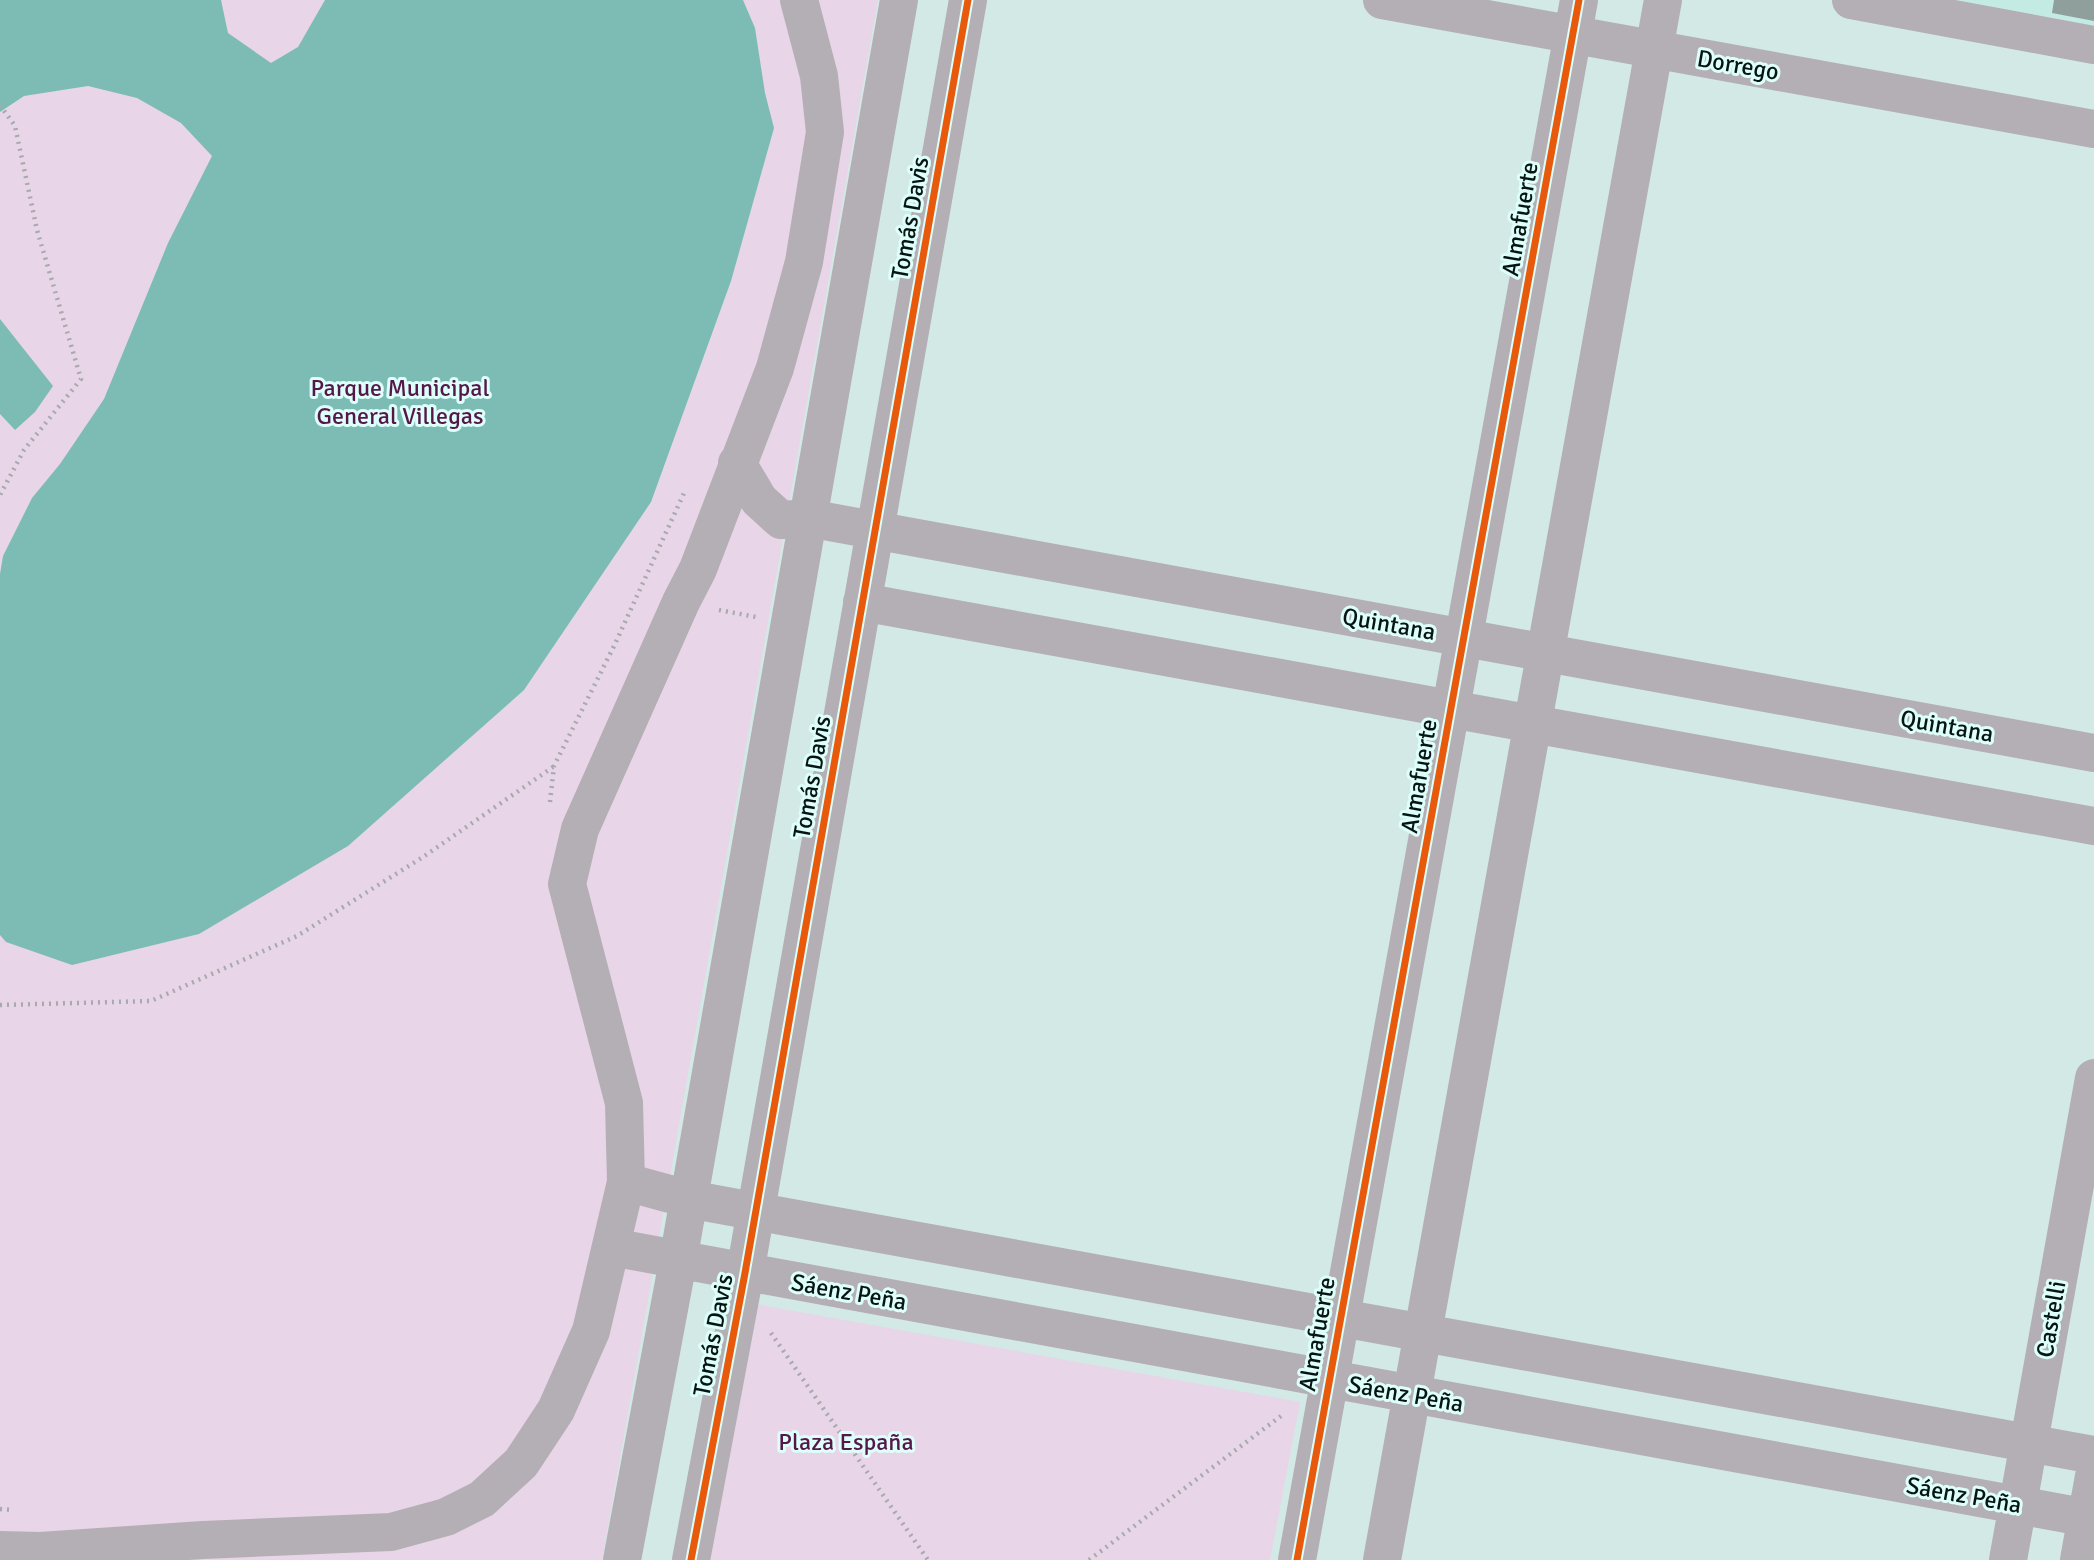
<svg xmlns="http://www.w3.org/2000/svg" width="2094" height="1560" font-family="Signika,sans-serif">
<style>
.built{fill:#c4eae4}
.green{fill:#e8d5e8}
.water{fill:#7cbcb4}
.building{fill:#8e9f9c}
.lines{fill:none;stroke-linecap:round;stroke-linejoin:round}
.path{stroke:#a7a9ab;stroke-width:4.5;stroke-dasharray:2 5;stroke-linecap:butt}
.minor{stroke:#b4afb4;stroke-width:38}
.cycleway-casing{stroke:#ddfef9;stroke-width:11}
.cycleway{stroke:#e8590c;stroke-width:7}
.labels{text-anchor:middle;stroke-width:6;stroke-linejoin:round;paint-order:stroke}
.street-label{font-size:24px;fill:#061513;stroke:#ddfef9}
.park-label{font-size:24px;fill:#551649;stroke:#ddfef9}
</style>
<rect width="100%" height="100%" fill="#d3e9e6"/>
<path class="built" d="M1931,0H2094V27Z"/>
<path class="green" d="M0,0H878L602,1560H0Z
M750,1303L1300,1402L1270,1560H703Z"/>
<path class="water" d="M0,0H221L228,33L271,63L298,47L325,0H743L755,28L765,93L774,128L731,281L651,502L524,690L348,846L199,934L72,965L6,942L0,935V574L3,556L32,498L60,464L104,399L168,243L212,156L181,123L137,98L88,86L24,96L0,112Z
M0,319L53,386L35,412L15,430L0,414Z"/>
<path class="building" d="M2054,0H2094V21L2052,13Z"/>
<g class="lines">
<path class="path" d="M0,105L15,126L37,230L81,379L24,450L0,495
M719,610L756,617
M550,802L554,766L615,644L684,493
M0,1005L151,1001L297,936L423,857L553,767
M771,1333L928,1560
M0,1509L13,1510
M1089,1560L1285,1413"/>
<path class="minor" d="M1382,0L2094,129
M1851,0L2094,45
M737,463L759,500L781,520L808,518L2094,753
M862,602L2094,826
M626,1182L688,1199L2094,1455
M611,1247L2094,1519
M0,1550L40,1551L203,1540L391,1532L446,1517L482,1499L521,1463L556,1410L591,1331L626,1182L624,1103L567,884L580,829L681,602L698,569L775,368L804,262L825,132L819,76L799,0
M622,1560L678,1261L899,0
M691,1560L745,1273L968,0
M1297,1560L1579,0
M1382,1560L1663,0
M2008,1560L2094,1078
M2079,1560L2094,1476"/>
<defs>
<path id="cycleway" d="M691,1560L745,1273L968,0
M1297,1560L1579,0"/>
</defs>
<use href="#cycleway" class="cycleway-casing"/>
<use href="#cycleway" class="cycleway"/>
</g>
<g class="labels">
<g class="street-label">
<text transform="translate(1738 65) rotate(10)" y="8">Dorrego</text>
<text transform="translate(910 218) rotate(-80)" y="8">Tomás Davis</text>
<text transform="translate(1520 219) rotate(-80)" y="8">Almafuerte</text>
<text transform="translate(1389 624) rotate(10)" y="8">Quintana</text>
<text transform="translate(1947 726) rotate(10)" y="8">Quintana</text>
<text transform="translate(1419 776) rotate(-80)" y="8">Almafuerte</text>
<text transform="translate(812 777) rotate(-80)" y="8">Tomás Davis</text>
<text transform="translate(849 1292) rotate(10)" y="8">Sáenz Peña</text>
<text transform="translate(2051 1319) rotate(-80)" y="8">Castelli</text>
<text transform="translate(1317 1334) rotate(-80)" y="8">Almafuerte</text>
<text transform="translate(713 1335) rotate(-79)" y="8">Tomás Davis</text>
<text transform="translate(1406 1394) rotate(10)" y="8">Sáenz Peña</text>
<text transform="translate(1964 1495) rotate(10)" y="8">Sáenz Peña</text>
</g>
<g class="park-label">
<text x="400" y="396">Parque Municipal<tspan x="400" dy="28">General Villegas</tspan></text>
<text x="846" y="1450">Plaza España</text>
</g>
</g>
</svg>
